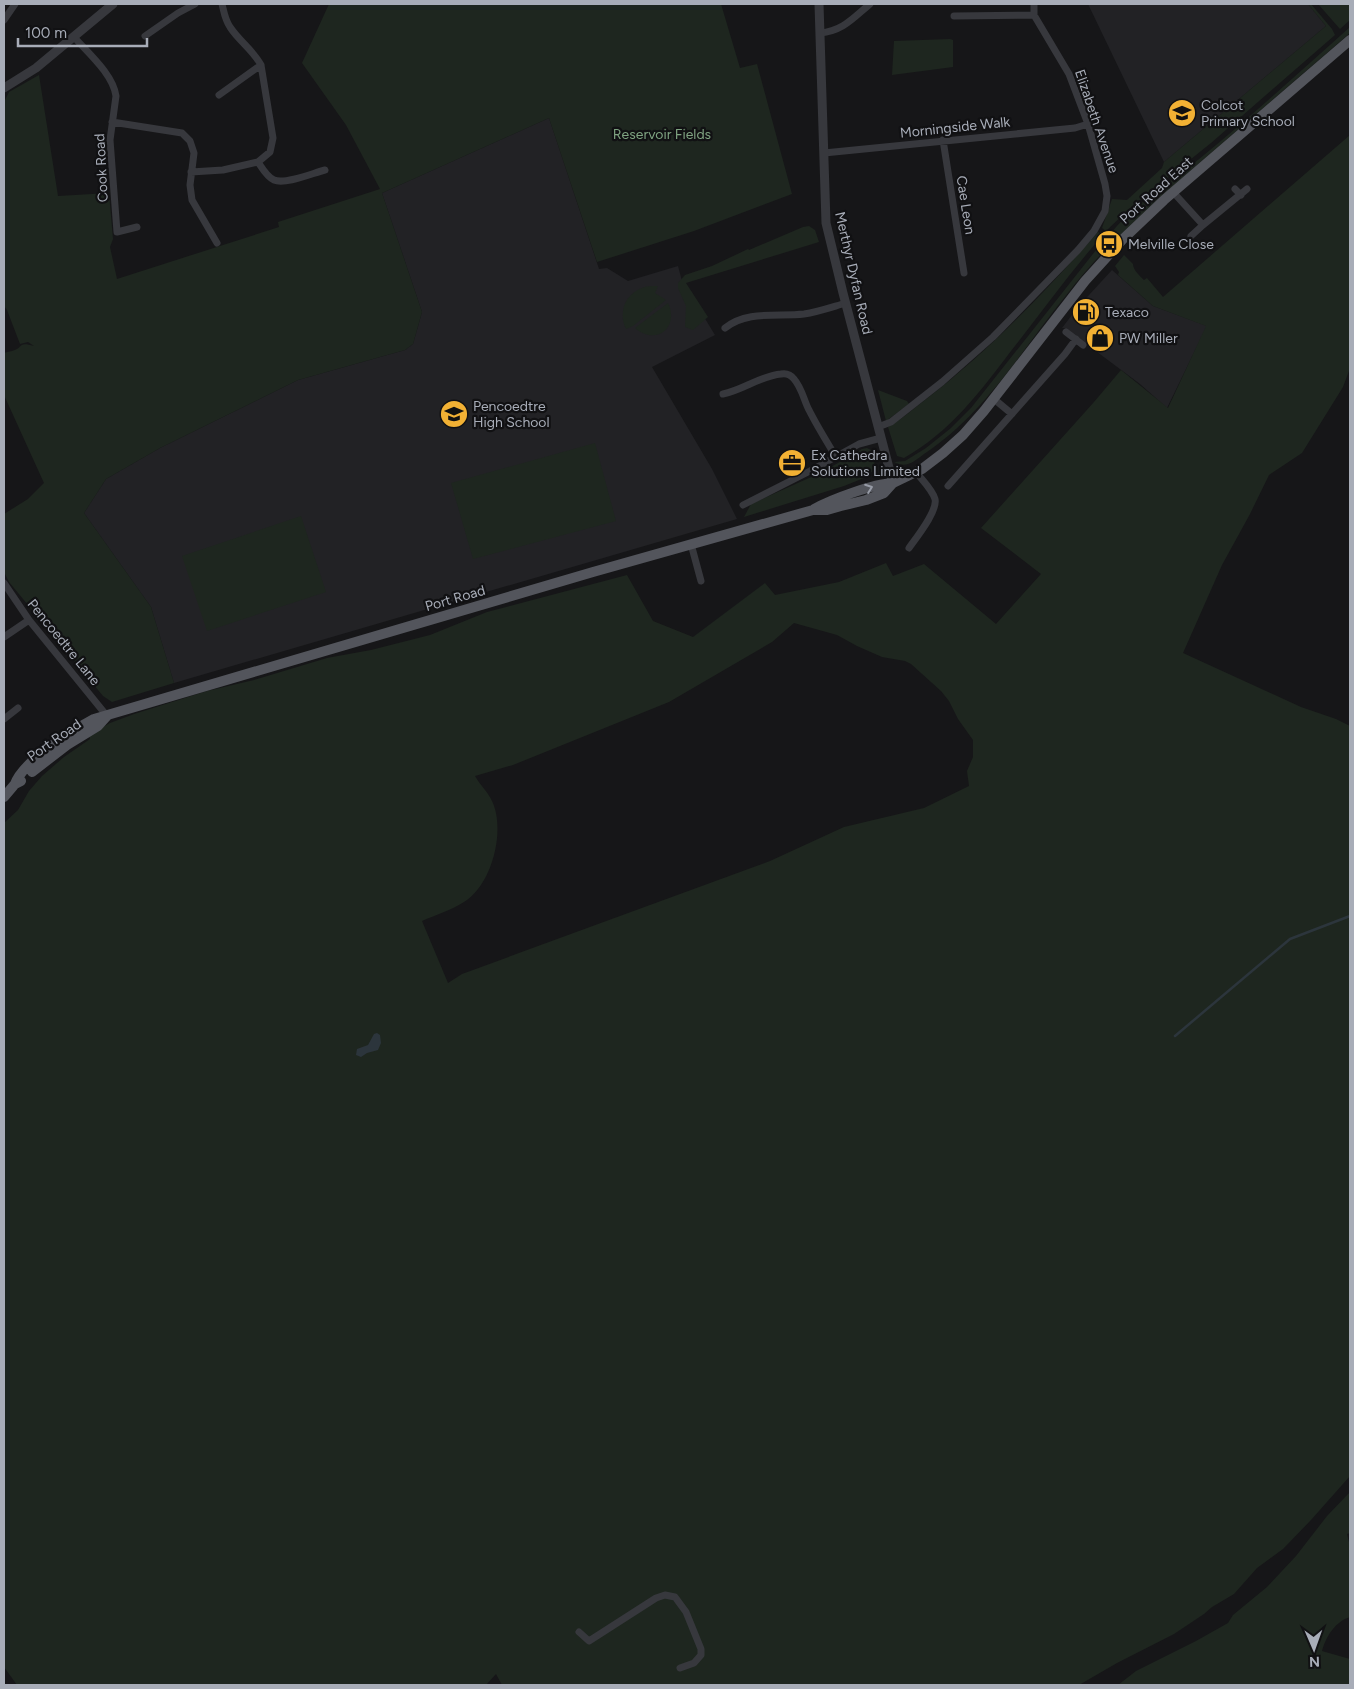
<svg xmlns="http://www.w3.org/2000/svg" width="1354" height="1689" font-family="Figtree,sans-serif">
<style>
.built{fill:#222225}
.green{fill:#1e261f;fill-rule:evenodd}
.water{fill:#2c353c}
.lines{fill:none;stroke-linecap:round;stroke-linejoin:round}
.stream{stroke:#2c353c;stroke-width:2.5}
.minor{stroke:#37383d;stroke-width:7}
.tertiary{stroke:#37383d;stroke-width:9}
.primary{stroke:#53555c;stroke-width:10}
.oneway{stroke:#979ba6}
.labels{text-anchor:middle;stroke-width:4.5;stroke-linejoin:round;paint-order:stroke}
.poi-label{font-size:14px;fill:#a8adb8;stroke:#111113;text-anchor:start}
.street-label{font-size:14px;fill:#a8adb8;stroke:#111113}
.park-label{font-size:14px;fill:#7fa381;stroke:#111113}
</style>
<rect width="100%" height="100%" fill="#161618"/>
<path class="built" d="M1088,4H1308L1326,26L1164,162Z
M549,118L599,269L607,268L628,281L678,266L682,281L715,335L652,367L712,469L737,519L174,683L151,607L84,513L106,479L160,448L298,380L405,350L413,344L422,312L382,193Z
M1112,270L1153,306L1207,326L1167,408L1140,384L1065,328H1062L1078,307Z"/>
<path class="green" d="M329,4H721L740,68L757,64L792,194L694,231L597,262L549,118L382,193L422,312L413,344L405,350L298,380L160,448L106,479L84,513L151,607L174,683L112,702L103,696L9,582L4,572V514L28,499L44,483L4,395V353C6,352 9,352 12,351C24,348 17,341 34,346L28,342L20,344L7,310L4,306V102L9,92L39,75L58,196L109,193L113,239L110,247L117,279L279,227L278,222L380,189L346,125L302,63Z
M1308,4H1311L1332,29L1335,35L1211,143L1130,208L1106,231L1102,228L1112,199L1127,200L1162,168L1164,162L1326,26Z
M1318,4H1350V20L1340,29Z
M1350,27V33L1161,196L1112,243L1108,237C1131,206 1174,180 1204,155C1254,114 1302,70 1350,27Z
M950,39L953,40V67L892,75L894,41Z
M1350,135V368L1343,387L1302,453L1269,475L1250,514L1222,565L1183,653L1301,707L1336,719L1350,726V1476L1311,1520L1283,1549L1257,1568L1234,1594L1212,1607L1204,1614L1174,1634L1117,1663L1079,1685H502L496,1674L486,1685H17L4,1667V823L18,810L29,791L42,776L64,757L90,739L89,735L110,723L134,714L207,691L254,680L327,658L371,650L430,635L487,612L627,575L653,621L693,637L765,583L775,595L839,582L886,563L893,576L924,564L996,624L1041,574L981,528L1094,402L1121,370L1168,408L1206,326L1153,306L1118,275L1119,272L1115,266L1124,255L1133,264C1133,270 1140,276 1144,280L1147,278L1163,297ZM794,623L837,635L857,646L882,657L905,661L911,664L941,691L949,701L958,719L973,740V757L967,771L969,786L924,808L844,827L770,861L462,974L448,983L422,921C435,915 452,910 464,902C492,885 506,830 492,801C488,792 480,785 475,776L513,765L669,702L772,642Z
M809,226L815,230L819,242L686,283L708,317L693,330L685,327L686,306L678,288V283L685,275L712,266L748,249L749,250L803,227Z
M1098,232L1103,235C1070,272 1042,312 1011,351C981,391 949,433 904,458L897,456L888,427C901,420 913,409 925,400C989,351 1045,292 1098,232Z
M1105,244L1106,246L1103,249L1105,250C1092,264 1079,278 1068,293C1022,349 986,413 924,454C915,461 906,469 894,462L905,461L926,448L951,428L971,408L1100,245Z
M658,286L655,293L666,300L633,326L626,329C618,313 625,294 642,288C646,286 653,286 658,286Z
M668,303C680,328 655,346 635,328Z
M878,390L907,401L909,404L886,421Z
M595,443L616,521L473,559L451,483Z
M867,448L871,450L875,454L874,469L869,475L864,478L844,486L744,517L751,504L818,474V472L829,465L831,467L862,449Z
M301,516L326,592L207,631L182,556Z
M1350,1492V1533L1347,1534L1350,1546V1617C1336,1621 1326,1636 1322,1651L1350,1659V1685H1118L1136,1671L1196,1641L1228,1623L1233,1615L1267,1587L1296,1556L1327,1516Z"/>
<path class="water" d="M377,1033L380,1035L381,1043L378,1050L367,1053L361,1057L356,1055L357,1049L368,1045L374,1034Z"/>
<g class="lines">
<path class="stream" d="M1175,1036L1290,939L1350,916"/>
<path class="minor" d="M954,16L1034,15
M4,20L15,4
M820,33C843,31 853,18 870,4
M145,36L178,13L195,4
M74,37C88,53 113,74 116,96L110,140L117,232L137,227
M219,95L261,65
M112,122L182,133L190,141L194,153L190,185L192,200L217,243
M943,140L964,273
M824,153L1075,128L1088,124
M258,162C262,168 267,177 274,180C285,185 313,173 325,170
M191,172L223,170L258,162L270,152L273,138L261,65C253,50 239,41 230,27C225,20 224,12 222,4
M1235,189L1241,195
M1173,192L1203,225L1247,189
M1191,236L1203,225
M725,328C747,310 778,317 804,314C818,312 832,307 846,303
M1066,332L1083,345
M723,394C743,390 760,376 781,374C786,373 791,375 794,379C802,388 804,401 809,410C817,426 827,442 836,457
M994,399L1012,414
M878,427L891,422L942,382L993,337L1078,250L1094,231L1105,211L1107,196L1105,184L1088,124L1069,74L1034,15V4
M948,486L1065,354L1076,339
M743,505L810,471L859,444L881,438
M691,544L701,581
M909,548C916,538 938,511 935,499C932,489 922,480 916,472
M4,583L29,620L107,716
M4,637L29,620
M4,719L18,708
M579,1632L589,1641L656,1598L665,1595L675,1597L686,1612L701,1649V1655L694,1663L680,1668"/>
<path class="tertiary" d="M819,4L826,223L843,293L893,483
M4,88L36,68L113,4"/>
<path class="primary" d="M814,509C832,499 873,484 893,483
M32,772L67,745L98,726L107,716
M15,784C23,761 72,731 94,719L593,572L813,510H827L841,506L866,500L884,493L893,483L922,469L943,453L963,435L984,411L1085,281L1124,238L1164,200L1350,40
M4,797L15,784L21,781"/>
</g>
<defs><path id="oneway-chevron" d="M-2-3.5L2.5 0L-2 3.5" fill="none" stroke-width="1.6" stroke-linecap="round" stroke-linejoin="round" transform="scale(1.25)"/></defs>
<use class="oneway" href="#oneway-chevron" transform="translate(869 488) rotate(-20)"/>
<defs>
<symbol id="school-disc" viewBox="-11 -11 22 22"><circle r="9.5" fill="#f2b134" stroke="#111113"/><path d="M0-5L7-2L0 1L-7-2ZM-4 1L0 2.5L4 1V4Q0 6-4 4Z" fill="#111"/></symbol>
<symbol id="bus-disc" viewBox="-11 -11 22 22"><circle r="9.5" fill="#f2b134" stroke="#111113"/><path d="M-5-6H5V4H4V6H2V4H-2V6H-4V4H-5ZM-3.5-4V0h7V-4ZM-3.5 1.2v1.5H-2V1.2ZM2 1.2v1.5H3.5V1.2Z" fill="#111"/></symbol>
<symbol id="fuel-disc" viewBox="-11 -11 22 22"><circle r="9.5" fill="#f2b134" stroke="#111113"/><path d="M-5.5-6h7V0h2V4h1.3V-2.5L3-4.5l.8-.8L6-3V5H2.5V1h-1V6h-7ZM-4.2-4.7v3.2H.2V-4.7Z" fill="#111"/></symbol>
<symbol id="shop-disc" viewBox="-11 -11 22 22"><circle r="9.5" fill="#f2b134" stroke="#111113"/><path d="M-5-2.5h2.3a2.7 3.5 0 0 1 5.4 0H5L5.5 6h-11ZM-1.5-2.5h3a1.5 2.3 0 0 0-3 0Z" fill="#111"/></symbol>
<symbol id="office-disc" viewBox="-11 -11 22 22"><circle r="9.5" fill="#f2b134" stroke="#111113"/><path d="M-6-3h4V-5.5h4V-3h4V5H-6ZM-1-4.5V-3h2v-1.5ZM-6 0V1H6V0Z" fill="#111"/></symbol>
</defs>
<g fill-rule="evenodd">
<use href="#school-disc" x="1166" y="97" width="32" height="32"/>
<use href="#bus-disc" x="1093" y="228" width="32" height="32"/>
<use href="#fuel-disc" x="1070" y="296" width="32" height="32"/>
<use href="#shop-disc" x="1084" y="322" width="32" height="32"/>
<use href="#school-disc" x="438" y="398" width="32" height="32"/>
<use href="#office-disc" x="776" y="447" width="32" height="32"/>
</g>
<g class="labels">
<g class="poi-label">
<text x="1201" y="110">Colcot<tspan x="1201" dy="16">Primary School</tspan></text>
<text x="1128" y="249">Melville Close</text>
<text x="1105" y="317">Texaco</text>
<text x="1119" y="343">PW Miller</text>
<text x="473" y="411">Pencoedtre<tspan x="473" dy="16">High School</tspan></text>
<text x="811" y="460">Ex Cathedra<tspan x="811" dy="16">Solutions Limited</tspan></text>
</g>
<g class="street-label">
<text transform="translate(1097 121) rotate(71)" y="5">Elizabeth Avenue</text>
<text transform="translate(955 127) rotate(-6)" y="5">Morningside Walk</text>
<text transform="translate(101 168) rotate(-93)" y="5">Cook Road</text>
<text transform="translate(1156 190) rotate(-42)" y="5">Port Road East</text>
<text transform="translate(966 205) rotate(81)" y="5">Cae Leon</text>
<text transform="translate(854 273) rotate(77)" y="5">Merthyr Dyfan Road</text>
<text transform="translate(455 598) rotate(-16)" y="5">Port Road</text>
<text transform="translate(64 642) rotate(51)" y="5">Pencoedtre Lane</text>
<text transform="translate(54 740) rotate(-35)" y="5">Port Road</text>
</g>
<g class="park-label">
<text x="662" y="139">Reservoir Fields</text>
</g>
</g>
<rect width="1354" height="1689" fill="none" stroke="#a8adb8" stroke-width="10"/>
<g transform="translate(1314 1649) rotate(178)" stroke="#111113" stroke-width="4" paint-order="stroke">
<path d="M0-4L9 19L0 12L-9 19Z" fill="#a8adb8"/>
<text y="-8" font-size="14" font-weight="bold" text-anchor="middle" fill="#a8adb8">N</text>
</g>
<path d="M18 38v8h129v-8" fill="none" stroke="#a8adb8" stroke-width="2.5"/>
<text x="25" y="38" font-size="15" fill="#a8adb8" stroke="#111113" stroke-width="4" paint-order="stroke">100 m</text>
</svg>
